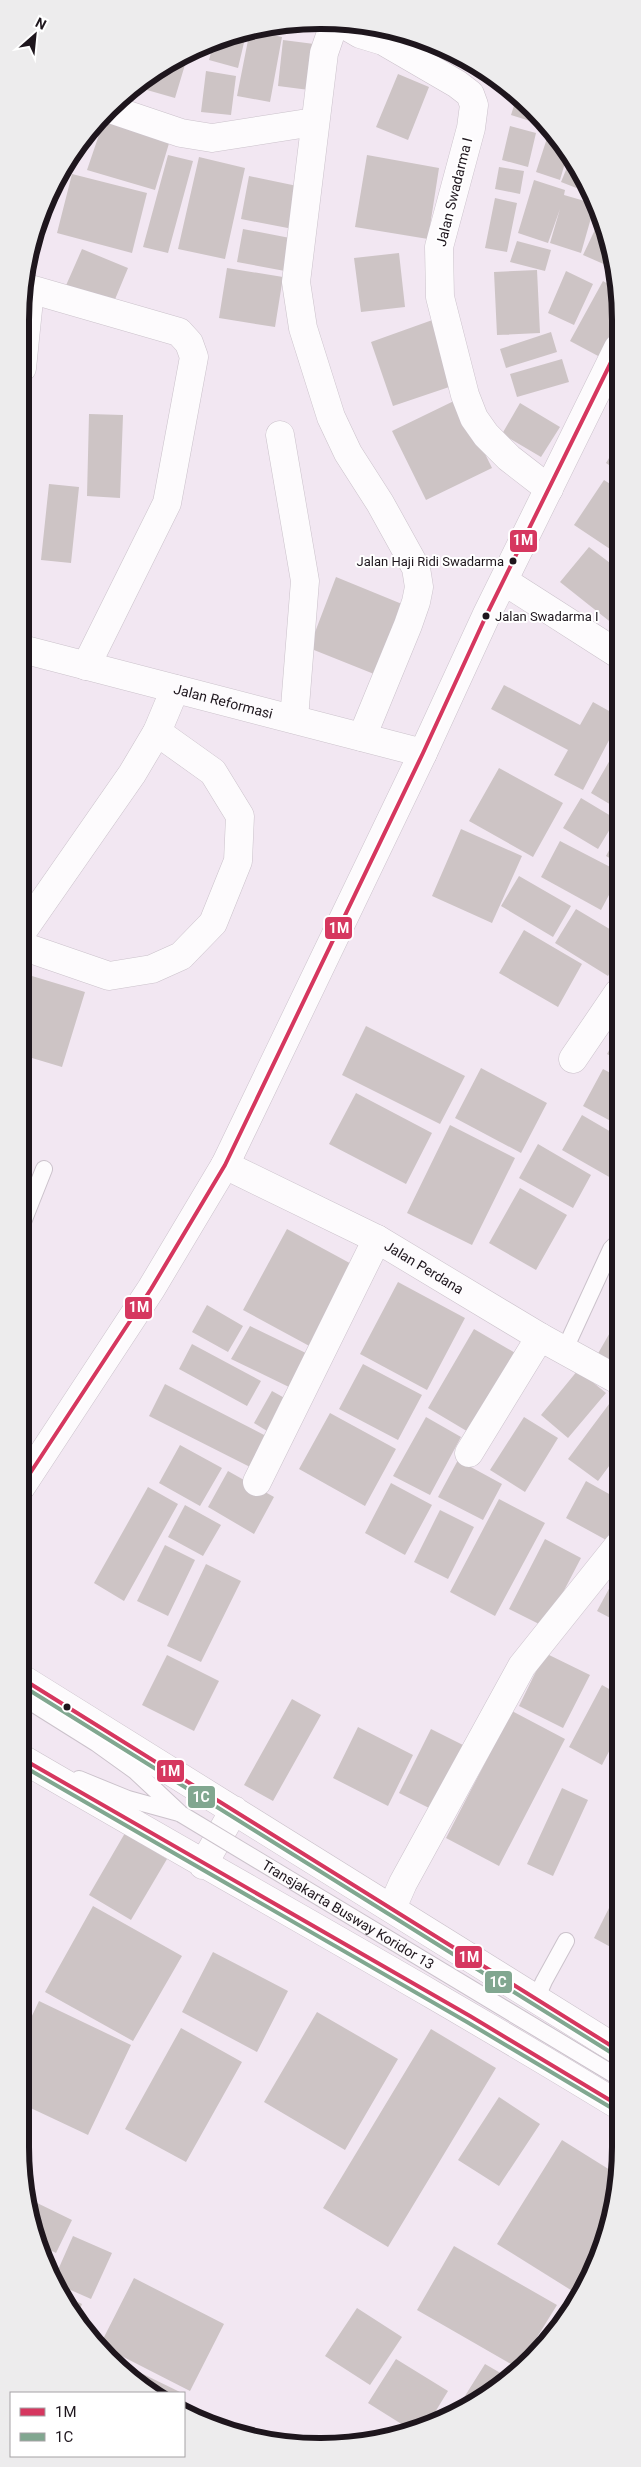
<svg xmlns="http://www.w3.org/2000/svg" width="641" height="2467" font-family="Roboto,sans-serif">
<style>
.building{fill:#cdc4c5}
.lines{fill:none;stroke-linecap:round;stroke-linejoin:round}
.service-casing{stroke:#cbc2cb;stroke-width:18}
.minor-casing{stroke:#cbc2cb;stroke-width:29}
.secondary-casing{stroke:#cbc2cb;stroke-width:29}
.primary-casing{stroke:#cbc2cb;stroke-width:29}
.service{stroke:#fdfbfd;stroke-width:16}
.minor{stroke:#fdfbfd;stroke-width:28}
.secondary{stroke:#fdfbfd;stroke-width:28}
.primary{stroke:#fdfbfd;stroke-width:28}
.service-bridge-casing{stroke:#cbc2cb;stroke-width:18;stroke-linecap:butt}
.service-bridge{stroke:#fdfbfd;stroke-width:16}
.bus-1-casing{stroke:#fff;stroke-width:8}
.bus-2-casing{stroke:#fff;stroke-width:8}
.bus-1{stroke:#d6375f;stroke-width:4}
.bus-2{stroke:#81a790;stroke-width:4}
.bus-dot{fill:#1e161d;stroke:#fff;stroke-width:2}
.labels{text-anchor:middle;stroke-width:4;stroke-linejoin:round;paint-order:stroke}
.bus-label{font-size:13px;fill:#1e161d;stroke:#fff;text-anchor:end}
.street-label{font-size:14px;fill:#1e161d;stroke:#fff}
.rim{fill:none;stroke:#1e161d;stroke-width:6}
.line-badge{stroke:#fff;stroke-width:2}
.badge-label{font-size:14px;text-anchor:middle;font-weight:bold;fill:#fff}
</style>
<rect width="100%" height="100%" fill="#f2e7f2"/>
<path class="building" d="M243,30H247L238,68L209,60L213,45Z
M250,30L282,37L270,102L237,96Z
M283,40L322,45L317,91L278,86Z
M187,58L175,98L140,88L143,80Z
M206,71L236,76L231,115L201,112Z
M398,74L429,87L408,140L376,127Z
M517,96L533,108L546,126L511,115Z
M104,120L170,140L155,190L87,170Z
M510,126L536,133L528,167L502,160Z
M549,132L567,156L560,180L536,172Z
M168,155L193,161L168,253L143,247Z
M367,155L439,168L428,239L355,227Z
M199,157L245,168L225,259L178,249Z
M570,160L590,188L592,194L561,182Z
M499,167L524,171L520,194L495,189Z
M72,174L147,193L132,253L57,233Z
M249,176L302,187L293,229L241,219Z
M534,180L565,190L564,195L595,204L581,253L550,243L560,209L548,243L518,233Z
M495,198L517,203L507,252L485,248Z
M600,219L615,269L583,255Z
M243,229L290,238L285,271L237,262Z
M517,241L551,250L545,271L510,262Z
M82,249L128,268L111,309L64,290Z
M399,253L405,307L361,312L354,258Z
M227,268L283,277L275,327L219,318Z
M537,270L540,333L497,335L494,272Z
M566,271L593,284L574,325L548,313Z
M603,281L618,290V323L600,357L570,341Z
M438,318L461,383L393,406L371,342Z
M551,332L557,352L506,368L500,349Z
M562,359L569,382L517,397L510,374Z
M458,399L492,468L426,500L392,431Z
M520,403L560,427L541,457L502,434Z
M89,414L123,415L120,498L87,496Z
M618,443V471L606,463Z
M604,480L618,489V549L616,553L574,525Z
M49,484L79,487L71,563L41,560Z
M589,547L618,569V628L560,582Z
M336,577L402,604L374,674L309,648Z
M504,685L580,725L593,702L618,716V723L583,790L554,775L568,750L491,709Z
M618,746V809L591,793Z
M499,768L563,803L533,857L469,821Z
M581,798L616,819L598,849L563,828Z
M461,829L522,856L492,923L432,896Z
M618,833V863L606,856Z
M560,841L618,871V878L601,910L541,877Z
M519,876L571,906L553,937L501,906Z
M618,898V920L609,914Z
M576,909L618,934V959L608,976L555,943Z
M524,930L582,964L558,1007L499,973Z
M22,973L85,992L62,1067L22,1055Z
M366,1026L465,1076L440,1124L342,1075Z
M618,1034V1060L607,1054Z
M481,1068L547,1103L521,1153L455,1118Z
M603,1069L618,1077V1125L583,1106Z
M356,1093L432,1133L406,1184L329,1144Z
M582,1115L618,1136V1182L562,1150Z
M450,1125L515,1158L472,1245L407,1213Z
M538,1144L591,1175L573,1208L519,1178Z
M520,1188L567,1215L536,1270L489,1243Z
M287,1229L357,1267L313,1348L243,1310Z
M398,1282L465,1318L427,1390L360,1354Z
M207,1305L243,1326L228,1352L192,1332Z
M616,1322L618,1323V1369L596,1357Z
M250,1326L310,1355L291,1388L231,1359Z
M474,1329L517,1354L470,1433L428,1408Z
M192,1344L261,1381L247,1406L179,1369Z
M363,1364L422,1395L398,1440L339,1409Z
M578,1370L606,1393L568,1438L541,1415Z
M165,1384L268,1437L252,1468L149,1416Z
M272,1391L290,1401L272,1434L254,1423Z
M618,1392V1454L598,1481L568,1459Z
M330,1413L396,1449L365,1506L299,1469Z
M426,1417L461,1437L430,1495L393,1476Z
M524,1417L558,1438L525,1492L490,1470Z
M180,1445L222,1468L200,1506L159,1483Z
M458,1460L502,1484L483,1520L438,1497Z
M228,1471L274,1497L254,1534L208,1507Z
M586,1481L618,1499V1522L608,1541L566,1518Z
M391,1483L432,1505L405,1555L365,1533Z
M148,1487L178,1504L124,1601L94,1583Z
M499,1499L545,1523L495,1616L450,1592Z
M185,1505L221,1525L203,1556L168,1537Z
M440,1510L474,1527L448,1579L414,1562Z
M545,1539L581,1558L545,1627L509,1609Z
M165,1545L195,1560L168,1616L137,1601Z
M206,1564L241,1581L201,1662L167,1646Z
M618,1572V1622L597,1611Z
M545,1653L590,1675L563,1728L519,1706Z
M167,1655L219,1681L194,1731L142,1705Z
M602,1685L618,1694V1734L602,1765L569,1747Z
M292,1699L321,1715L273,1801L244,1785Z
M512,1711L565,1739L499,1866L446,1838Z
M358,1727L413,1755L388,1806L333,1778Z
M431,1729L467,1747L435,1811L399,1793Z
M562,1788L588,1800L553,1876L527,1864Z
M125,1833L167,1859L131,1920L89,1895Z
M618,1890V1951L594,1938Z
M93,1906L182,1956L133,2041L45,1992Z
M213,1952L288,1991L257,2052L182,2012Z
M39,2001L131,2045L88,2135L20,2103V2041Z
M317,2012L398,2059L345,2150L264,2102Z
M181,2028L242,2062L186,2162L125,2129Z
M431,2029L496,2068L388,2247L323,2208Z
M499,2097L540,2124L499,2186L458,2160Z
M562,2140L618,2175V2186L592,2265L574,2292L497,2244Z
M31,2200L72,2220L56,2253L40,2245Z
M73,2236L112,2253L91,2299L57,2284L54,2279Z
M454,2246L557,2305L518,2368L417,2310Z
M134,2278L224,2324L190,2391L100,2345Z
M65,2296L82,2304L77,2317Z
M357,2308L402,2337L370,2385L325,2356Z
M396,2359L448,2391L429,2422L411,2430L368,2403Z
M485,2364L509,2378L504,2385L458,2407Z
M143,2374L182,2393H158L140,2380Z"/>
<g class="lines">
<defs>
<path id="service" d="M21,1227L44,1169
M565,1349L611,1249L618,1242
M21,1696L96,1743L135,1771L181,1814
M79,1779L128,1799L179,1813
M536,1999L544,1981L566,1941"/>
<g id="minor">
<path d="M334,24L324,53L296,282L303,328L331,417L348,453L380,503L416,568L419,587L416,602L408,625L362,737"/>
<path d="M343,24L360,34L383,41L457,84L470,94L474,105L471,128L439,247L440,297L465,395L474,418L486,435L509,458L549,489"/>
<path d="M113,110L181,133L212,138L314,122"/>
<path d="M23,287L179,332L189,343L194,357L167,503L86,666"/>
<path d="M22,368L30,290"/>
<path d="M280,435L305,581L294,719"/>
<path d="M504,581L618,654"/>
<path id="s1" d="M22,649L423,753"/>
<path d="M22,932L132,774L157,732L175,689"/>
<path d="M22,946L109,976L152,969L181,956L213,923L238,861L240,816L213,772L157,732"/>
<path d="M573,1059L618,993"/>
<path id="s2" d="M225,1165L377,1239L540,1337L618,1380"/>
<path d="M469,1453L540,1337"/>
<path d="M257,1482L377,1239"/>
<path d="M392,1908L403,1883L522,1666L618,1546"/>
</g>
<path id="secondary" d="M21,1487L151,1289L225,1165L423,753L486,616L618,348"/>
<path id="primary" d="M21,1678L618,2050
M21,1758C219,1874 422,1985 618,2105
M203,1865L234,1810"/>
</defs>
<use href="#service" class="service-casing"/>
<use href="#minor" class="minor-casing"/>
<use href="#secondary" class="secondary-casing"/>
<use href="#primary" class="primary-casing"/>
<use href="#service" class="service"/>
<use href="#minor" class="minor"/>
<use href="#secondary" class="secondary"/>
<use href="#primary" class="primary"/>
<defs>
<g id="service-bridge">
<path id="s3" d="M181,1814L618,2077"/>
</g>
</defs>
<use href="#service-bridge" class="service-bridge-casing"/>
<use href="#service-bridge" class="service-bridge"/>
<defs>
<path id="bus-1" d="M21,1487L151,1289L225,1165L423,753L486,616L618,348
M21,1678L618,2050
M21,1758L470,2016L618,2105"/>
<path id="bus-2" d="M21,1685L615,2055
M21,1765L467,2022L615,2110"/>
</defs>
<use href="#bus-1" class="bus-1-casing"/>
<use href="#bus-2" class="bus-2-casing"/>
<use href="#bus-1" class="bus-1"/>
<use href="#bus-2" class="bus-2"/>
</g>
<g class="bus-dot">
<circle cx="513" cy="561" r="4.5"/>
<circle cx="486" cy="616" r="4.5"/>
<circle cx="67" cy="1707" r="4.5"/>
</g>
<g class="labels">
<g class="bus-label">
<text x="504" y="566">Jalan Haji Ridi Swadarma</text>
<text x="495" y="621" text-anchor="start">Jalan Swadarma I</text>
</g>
<g class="street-label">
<text transform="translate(454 192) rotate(-76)" y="5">Jalan Swadarma I</text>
<text dy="5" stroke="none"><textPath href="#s1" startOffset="208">Jalan Reformasi</textPath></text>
<text dy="5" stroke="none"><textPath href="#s2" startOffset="224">Jalan Perdana</textPath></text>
<text dy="5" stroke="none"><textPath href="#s3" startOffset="195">Transjakarta Busway Koridor 13</textPath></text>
</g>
</g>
<path d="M0 0H641V2467H0ZM320 29H321A291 291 0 0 1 612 320V2147A291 291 0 0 1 321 2438H320A291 291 0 0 1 29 2147V320A291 291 0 0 1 320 29Z" fill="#edeced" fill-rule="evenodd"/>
<path class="rim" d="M320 29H321A291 291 0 0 1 612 320V2147A291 291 0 0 1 321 2438H320A291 291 0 0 1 29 2147V320A291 291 0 0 1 320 29Z"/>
<g class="line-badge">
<rect x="509" y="529" width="29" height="24" rx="5" fill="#d6375f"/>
<rect x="324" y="916" width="29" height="24" rx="5" fill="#d6375f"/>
<rect x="124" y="1296" width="29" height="24" rx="5" fill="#d6375f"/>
<rect x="156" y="1759" width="29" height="24" rx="5" fill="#d6375f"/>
<rect x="187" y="1785" width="29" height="24" rx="5" fill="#81a790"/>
<rect x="454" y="1945" width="29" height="24" rx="5" fill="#d6375f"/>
<rect x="484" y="1970" width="29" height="24" rx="5" fill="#81a790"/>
</g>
<g class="badge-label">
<text x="523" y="545">1M</text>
<text x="339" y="933">1M</text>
<text x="139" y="1312">1M</text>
<text x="170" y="1776">1M</text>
<text x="201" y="1802">1C</text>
<text x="469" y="1962">1M</text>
<text x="498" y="1987">1C</text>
</g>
<rect x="10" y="2392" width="175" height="65" fill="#ffffff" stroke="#a5a2a5"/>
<rect x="20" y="2408" width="25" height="8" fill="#d6375f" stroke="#a5a2a5"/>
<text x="55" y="2417" font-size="15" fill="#1e161d">1M</text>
<rect x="20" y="2433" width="25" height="8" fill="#81a790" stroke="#a5a2a5"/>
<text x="55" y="2442" font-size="15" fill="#1e161d">1C</text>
<g transform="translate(35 35) rotate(27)" stroke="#ffffff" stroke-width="4" paint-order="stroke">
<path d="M0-4L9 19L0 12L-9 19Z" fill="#1e161d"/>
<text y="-8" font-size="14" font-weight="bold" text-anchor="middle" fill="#1e161d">N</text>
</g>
</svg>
